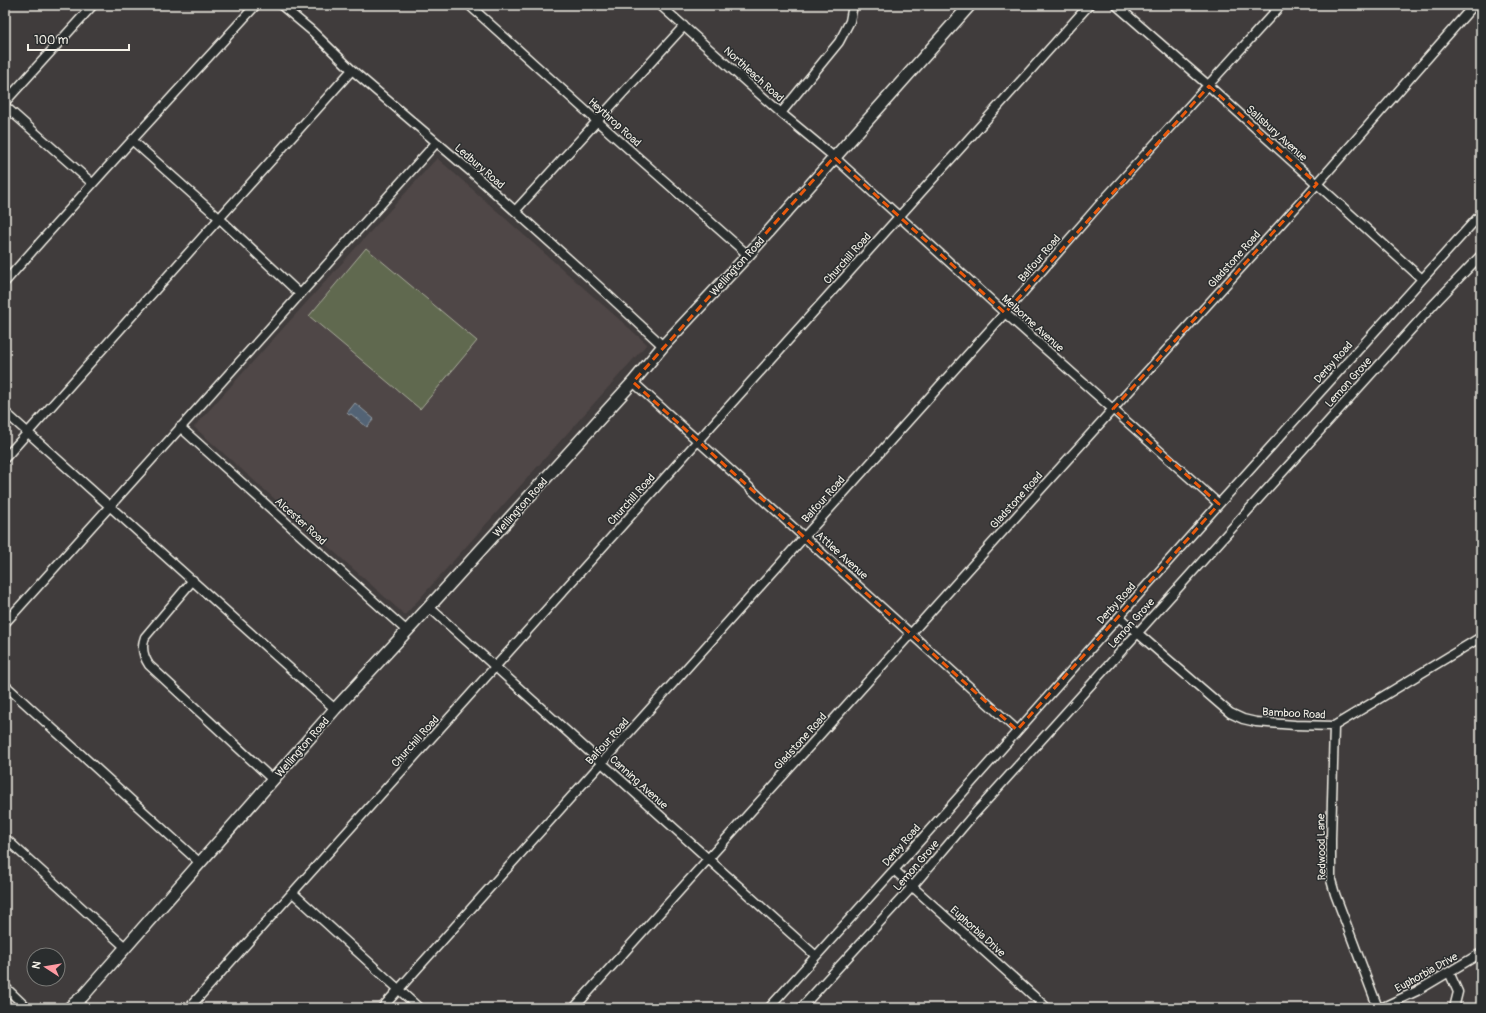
<svg xmlns="http://www.w3.org/2000/svg" width="1486" height="1013" font-family="Pangolin,sans-serif">
<style>
.built{fill:#4f4646}
.green{fill:#606950;stroke:#aaad9c}
.water{fill:#536475;stroke:#939ca3}
.lines{fill:none;stroke-linecap:round;stroke-linejoin:round}
.street-casing{stroke:#f4f1e8;stroke-width:11}
.secondary-casing{stroke:#f4f1e8;stroke-width:14}
.street{stroke:#2a2d2e;stroke-width:8}
.secondary{stroke:#2a2d2e;stroke-width:11}
.marked{fill:none;stroke:#e8590c;stroke-width:3;stroke-dasharray:8 5;stroke-linejoin:round}
.labels{text-anchor:middle;stroke-width:3;stroke-linejoin:round;paint-order:stroke}
.street-label{font-size:11px;fill:#f4f1e8;stroke:#2a2d2e}
</style>
<rect width="100%" height="100%" fill="#403c3c"/>
<filter id="ink" filterUnits="userSpaceOnUse"><feTurbulence type="fractalNoise" baseFrequency=".025" numOctaves="2"/><feDisplacementMap in="SourceGraphic" scale="8" xChannelSelector="R" yChannelSelector="G"/><feConvolveMatrix kernelMatrix="1 2 1 2 8 2 1 2 1" color-interpolation-filters="sRGB"/></filter>
<g filter="url(#ink)">
<path class="built" d="M437,158L647,344L405,615L194,427Z"/>
<path class="green" d="M366,248L477,341L420,409L309,316Z"/>
<path class="water" d="M355,403L374,419L367,427L351,414L349,415L347,413Z"/>
<g class="lines">
<defs>
<path id="street" d="M281,5L312,31L352,70L476,176L593,281L663,346
M469,5L597,121L748,255
M660,5L781,113L834,157L1005,313L1219,504
M1116,5L1209,86L1422,279
M5,102L93,5
M5,106L92,183
M781,113L839,42L850,21L853,5
M133,141L219,218L300,294
M515,211L684,26
M5,282C87,188 172,97 256,5
M633,382L1017,730
M5,412L335,709
M180,427L407,631
M5,458L352,70
M193,580L145,637C141,647 143,656 149,665L273,780
M429,607L816,956
M1119,617L1230,713L1243,719L1256,722L1295,725L1334,726L1481,637
M5,623L436,143
M5,685L200,863
M1334,726L1331,839V880L1335,894L1378,1008
M5,838L125,947
M894,870L1047,1008
M293,893L419,1008
M1449,972L1458,992L1454,1008
M5,987L27,1008
M189,1008L1089,5
M382,1008L1005,313L1101,203L1281,5
M574,1008L1113,409L1317,184L1474,5
M769,1008L894,870L1219,504L1481,214
M801,1008L912,887L969,820L1435,303L1481,255
M1381,1008L1417,991L1481,953"/>
<path id="secondary" d="M69,1008L83,996L335,709L429,607L633,382L663,346L748,255L970,5"/>
</defs>
<use href="#street" class="street-casing"/>
<use href="#secondary" class="secondary-casing"/>
<use href="#street" class="street"/>
<use href="#secondary" class="secondary"/>
</g>
</g>
<path class="marked" d="M1209,86L1317,184L1113,409L1219,504L1017,730L633,382L834,157L1005,313Z"/>
<g class="labels">
<g class="street-label">
<text transform="translate(754 74) rotate(42)" y="4">Northleach Road</text>
<text transform="translate(615 122) rotate(42)" y="4">Heythrop Road</text>
<text transform="translate(1277 133) rotate(42)" y="4">Sallsbury Avenue</text>
<text transform="translate(480 166) rotate(41)" y="4">Ledbury Road</text>
<text transform="translate(847 258) rotate(-48)" y="4">Churchill Road</text>
<text transform="translate(1039 258) rotate(-49)" y="4">Balfour Road</text>
<text transform="translate(1234 259) rotate(-48)" y="4">Gladstone Road</text>
<text transform="translate(737 266) rotate(-48)" y="4">Wellington Road</text>
<text transform="translate(1033 323) rotate(42)" y="4">Melborne Avenue</text>
<text transform="translate(1333 362) rotate(-48)" y="4">Derby Road</text>
<text transform="translate(1348 382) rotate(-48)" y="4">Lemon Grove</text>
<text transform="translate(631 499) rotate(-48)" y="4">Churchill Road</text>
<text transform="translate(823 499) rotate(-48)" y="4">Balfour Road</text>
<text transform="translate(1016 500) rotate(-48)" y="4">Gladstone Road</text>
<text transform="translate(520 507) rotate(-48)" y="4">Wellington Road</text>
<text transform="translate(301 521) rotate(42)" y="4">Alcester Road</text>
<text transform="translate(842 555) rotate(42)" y="4">Attlee Avenue</text>
<text transform="translate(1116 603) rotate(-48)" y="4">Derby Road</text>
<text transform="translate(1131 623) rotate(-48)" y="4">Lemon Grove</text>
<text transform="translate(1294 713) rotate(3)" y="4">Bamboo Road</text>
<text transform="translate(415 741) rotate(-48)" y="4">Churchill Road</text>
<text transform="translate(607 741) rotate(-48)" y="4">Balfour Road</text>
<text transform="translate(800 741) rotate(-48)" y="4">Gladstone Road</text>
<text transform="translate(302 747) rotate(-49)" y="4">Wellington Road</text>
<text transform="translate(639 782) rotate(42)" y="4">Canning Avenue</text>
<text transform="translate(901 845) rotate(-49)" y="4">Derby Road</text>
<text transform="translate(1321 847) rotate(-91)" y="4">Redwood Lane</text>
<text transform="translate(916 865) rotate(-49)" y="4">Lemon Grove</text>
<text transform="translate(978 931) rotate(42)" y="4">Euphorbia Drive</text>
<text transform="translate(1426 972) rotate(-29)" y="4">Euphorbia Drive</text>
</g>
</g>
<rect width="1486" height="1013" fill="none" stroke="#2a2d2e" stroke-width="20"/>
<rect x="10" y="10" width="1466" height="993" fill="none" stroke="#f4f1e8" stroke-width="1.5" filter="url(#ink)"/>
<g transform="translate(46 967) rotate(282)"><circle r="19" fill="#2a2d2e" stroke="#7b7b78"/>
<path d="M0-3L7 15L0 10L-7 15Z" fill="#ff9aa2"/>
<text y="-6" font-size="11" font-weight="bold" text-anchor="middle" fill="#f4f1e8">N</text>
</g>
<path d="M28 44v6h101v-6" fill="none" stroke="#f4f1e8" stroke-width="2"/>
<text x="34" y="44" font-size="12" fill="#f4f1e8" stroke="#2a2d2e" stroke-width="3" paint-order="stroke">100 m</text>
</svg>
